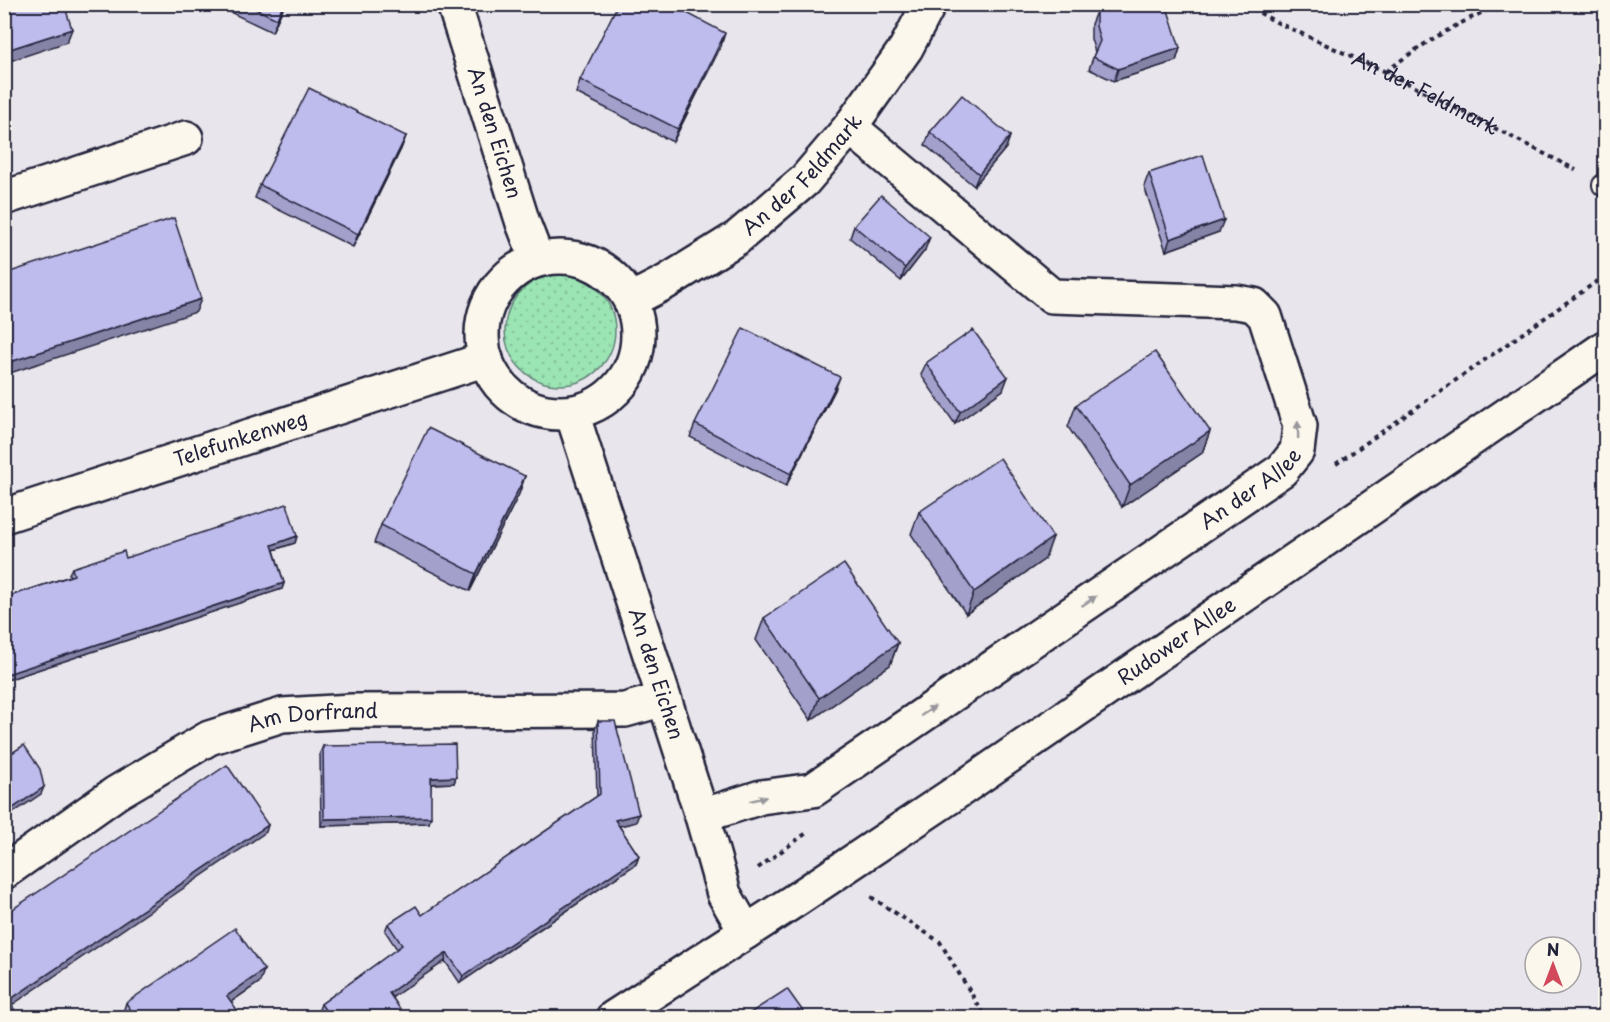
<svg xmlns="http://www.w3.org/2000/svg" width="1610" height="1022" font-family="'Playpen Sans',sans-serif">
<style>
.grass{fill:url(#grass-dots);stroke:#5e8377;stroke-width:1.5}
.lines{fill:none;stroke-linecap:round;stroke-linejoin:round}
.lane-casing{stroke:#22223b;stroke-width:24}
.street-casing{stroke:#22223b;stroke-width:38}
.secondary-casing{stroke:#22223b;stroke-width:38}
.path{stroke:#22223b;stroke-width:4;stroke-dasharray:4.5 4.5;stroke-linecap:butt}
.lane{stroke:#fbf7ec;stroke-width:20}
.street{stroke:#fbf7ec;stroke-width:33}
.secondary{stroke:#fbf7ec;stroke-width:33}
.wall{fill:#a3a1cc;stroke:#22223b;stroke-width:1.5}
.shaded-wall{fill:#8583a6;stroke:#22223b;stroke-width:1.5}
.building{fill:#bebbed;stroke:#22223b;stroke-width:1.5}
.oneway{fill:#99979c}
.labels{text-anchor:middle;stroke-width:4.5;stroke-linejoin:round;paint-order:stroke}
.street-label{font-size:20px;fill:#22223b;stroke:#fbf7ec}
</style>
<defs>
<pattern id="grass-dots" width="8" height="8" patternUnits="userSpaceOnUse" patternTransform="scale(1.5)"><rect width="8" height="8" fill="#9be4b3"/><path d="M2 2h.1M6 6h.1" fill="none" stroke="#85c39b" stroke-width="1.8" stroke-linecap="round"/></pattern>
</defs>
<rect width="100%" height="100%" fill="#e9e5ec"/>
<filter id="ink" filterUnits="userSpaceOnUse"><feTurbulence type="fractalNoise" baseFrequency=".0167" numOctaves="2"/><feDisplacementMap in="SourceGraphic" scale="12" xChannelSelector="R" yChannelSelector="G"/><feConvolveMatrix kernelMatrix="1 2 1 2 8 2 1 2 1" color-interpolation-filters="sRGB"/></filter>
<g filter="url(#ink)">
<path class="grass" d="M505 330a55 55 0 1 1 110 0a55 55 0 1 1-110 0Z"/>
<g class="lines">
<defs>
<path id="lane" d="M1603,185L1606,187"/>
<g id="street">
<path id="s2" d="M454,4L523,223L537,259"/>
<path d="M4,198L186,138"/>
<circle cx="560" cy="335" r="78"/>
<path id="s3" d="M631,300L666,282L737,238L804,181L850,127L906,48L929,4"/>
<path id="s4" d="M572,413L702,816L721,883L724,894L746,932"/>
<path id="s5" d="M4,516L486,359"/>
<path id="s6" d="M702,816L761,797L813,790L1282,470L1297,451L1300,426L1265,316L1254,305L1236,302L1052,296L850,127"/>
<path id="s7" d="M4,872L116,793L209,738L282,715L352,711L625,710L664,699"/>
</g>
<g id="secondary">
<path id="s8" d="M613,1018L797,899L951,796L1606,347"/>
</g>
</defs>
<use href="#lane" class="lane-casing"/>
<use href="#street" class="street-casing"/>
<use href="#secondary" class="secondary-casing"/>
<g class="path">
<path id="s1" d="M1244,4L1276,22L1386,72L1576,170"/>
<path d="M1386,72C1423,42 1457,24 1500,4"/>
<path d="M1336,464L1606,275"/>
<path d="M758,868L808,832"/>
<path d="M871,897L940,942L986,1018"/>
</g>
<use href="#lane" class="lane"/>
<use href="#street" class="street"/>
<use href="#secondary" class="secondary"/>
</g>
<path class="wall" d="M213,4H285L272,32Z
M1096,12L1180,48L1176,61L1114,81L1089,69L1095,52L1091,39V24Z
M721,46L673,142L576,93L580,80Z
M930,132L1010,136L1006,148L974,186L925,145Z
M406,136L401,149L353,247L255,198L260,185Z
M1149,173L1219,232L1166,251L1144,186Z
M854,226L925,250L901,281L850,238Z
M926,363L1003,390L955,424L921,375Z
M835,390L786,486L690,437L695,424Z
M1076,405L1210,431L1202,453L1122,507L1068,427Z
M525,476L519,494L470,591L374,543L381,525Z
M919,512L1045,559L966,614L911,534Z
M297,536L295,543L274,550L284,583L282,589L4,681V598L70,576L69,574L72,568L126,558Z
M764,618L898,643L890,665L811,720L756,640Z
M598,721L636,822L619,826L639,856L636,864L460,983L445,961L392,997L405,1017H322L318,1012L321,1004L397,949L385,931L388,924L422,915L597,796L595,729Z
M323,746L456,777L454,783L431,784L429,823L321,826L320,753Z
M260,982L231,1002L242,1017H124L122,1015L126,1003Z"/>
<path class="shaded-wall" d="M283,4H285L272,32L277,19Z
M72,29L67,42L4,63V51Z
M725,33L721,46L673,142L678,129Z
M1180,48L1176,61L1114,81L1118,69Z
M406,136L401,149L353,247L358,234Z
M1010,136L1006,148L974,186L979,174Z
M1224,220L1219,232L1166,251L1170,239Z
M930,237L925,250L901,281L905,268Z
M201,299L196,312L4,375V364Z
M840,377L835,390L786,486L791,474Z
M1008,377L1003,390L955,424L960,412Z
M1210,431L1202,453L1122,507L1130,485Z
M525,476L519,494L470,591L476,574Z
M297,536L295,543L270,551L272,545Z
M1053,537L1045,559L966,614L974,592Z
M284,583L282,589L4,681V675Z
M898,643L890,665L811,720L819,698Z
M456,777L454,783L428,784L431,778Z
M44,787L41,794L4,819V814Z
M639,814L636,822L612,828L615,820Z
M431,817L429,823L321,826L324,819Z
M268,825L266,832L6,1009L8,1001Z
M639,856L636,864L460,983L463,976Z
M447,953L445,961L387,1001L389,993Z
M264,970L260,982L223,1007L227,996Z"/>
<path class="building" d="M4,4H64L72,29L4,51Z
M245,4H283L277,19Z
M618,4H670L725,33L678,129L580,80Z
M1117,4H1166L1180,48L1118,69L1093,57L1100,41L1096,26V12Z
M309,88L406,136L358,234L260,185Z
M962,95L1010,136L979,174L930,132Z
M1203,155L1224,220L1170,239L1149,173Z
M881,195L930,237L905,268L854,226Z
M174,218L201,299L4,364V274Z
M743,328L840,377L791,474L695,424Z
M973,330L1008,377L960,412L926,363Z
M1155,352L1210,431L1130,485L1076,405Z
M428,428L525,476L476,574L381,525Z
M1000,458L1053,537L974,592L919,512Z
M287,504L297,536L272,545L284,583L4,675V598L74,575L72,568L124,551L126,558Z
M844,564L898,643L819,698L764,618Z
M598,721H615L639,814L615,820L639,856L463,976L447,953L389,993L405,1016L403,1017H330L321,1004L402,945L388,924L416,906L422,915L600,794Z
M455,744L456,777L431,778V817L324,819L323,746Z
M24,745L40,769L44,787L4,814V758Z
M227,765L268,825L8,1001L20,1017H4V915Z
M235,928L264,970L227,996L242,1017H136L126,1003Z
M787,989L807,1017H744Z"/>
<defs><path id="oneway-solid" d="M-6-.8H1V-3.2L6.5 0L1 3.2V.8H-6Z" transform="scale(1.5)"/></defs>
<g class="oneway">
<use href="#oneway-solid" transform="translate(1298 430) rotate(-91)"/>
<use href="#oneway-solid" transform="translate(1089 601) rotate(-34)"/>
<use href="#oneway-solid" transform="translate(928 711) rotate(-34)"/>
<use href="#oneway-solid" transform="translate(758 799) rotate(-14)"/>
</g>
</g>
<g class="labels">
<g class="street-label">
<text dy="7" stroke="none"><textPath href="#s1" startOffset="202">An der Feldmark</textPath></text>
<text dy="7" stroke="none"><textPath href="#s2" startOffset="135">An den Eichen</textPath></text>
<text dy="7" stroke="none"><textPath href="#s3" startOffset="214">An der Feldmark</textPath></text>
<text dy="7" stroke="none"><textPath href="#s5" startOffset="249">Telefunkenweg</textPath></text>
<text dy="7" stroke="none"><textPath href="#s6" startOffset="646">An der Allee</textPath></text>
<text dy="7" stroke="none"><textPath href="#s8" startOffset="678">Rudower Allee</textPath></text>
<text dy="7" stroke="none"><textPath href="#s4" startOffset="274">An den Eichen</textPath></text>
<text dy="7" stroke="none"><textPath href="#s7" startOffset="352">Am Dorfrand</textPath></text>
</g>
</g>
<rect width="1610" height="1022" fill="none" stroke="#fbf7ec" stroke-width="24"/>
<rect x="12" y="12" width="1586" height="998" fill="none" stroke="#22223b" stroke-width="2" filter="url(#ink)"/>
<g transform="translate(1553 965)"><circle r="28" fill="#fbf7ec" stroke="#a4a2a5" stroke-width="1.5"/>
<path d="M0-4.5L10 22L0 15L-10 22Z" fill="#d1495b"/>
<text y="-9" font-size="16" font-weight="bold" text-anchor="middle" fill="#22223b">N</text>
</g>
</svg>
